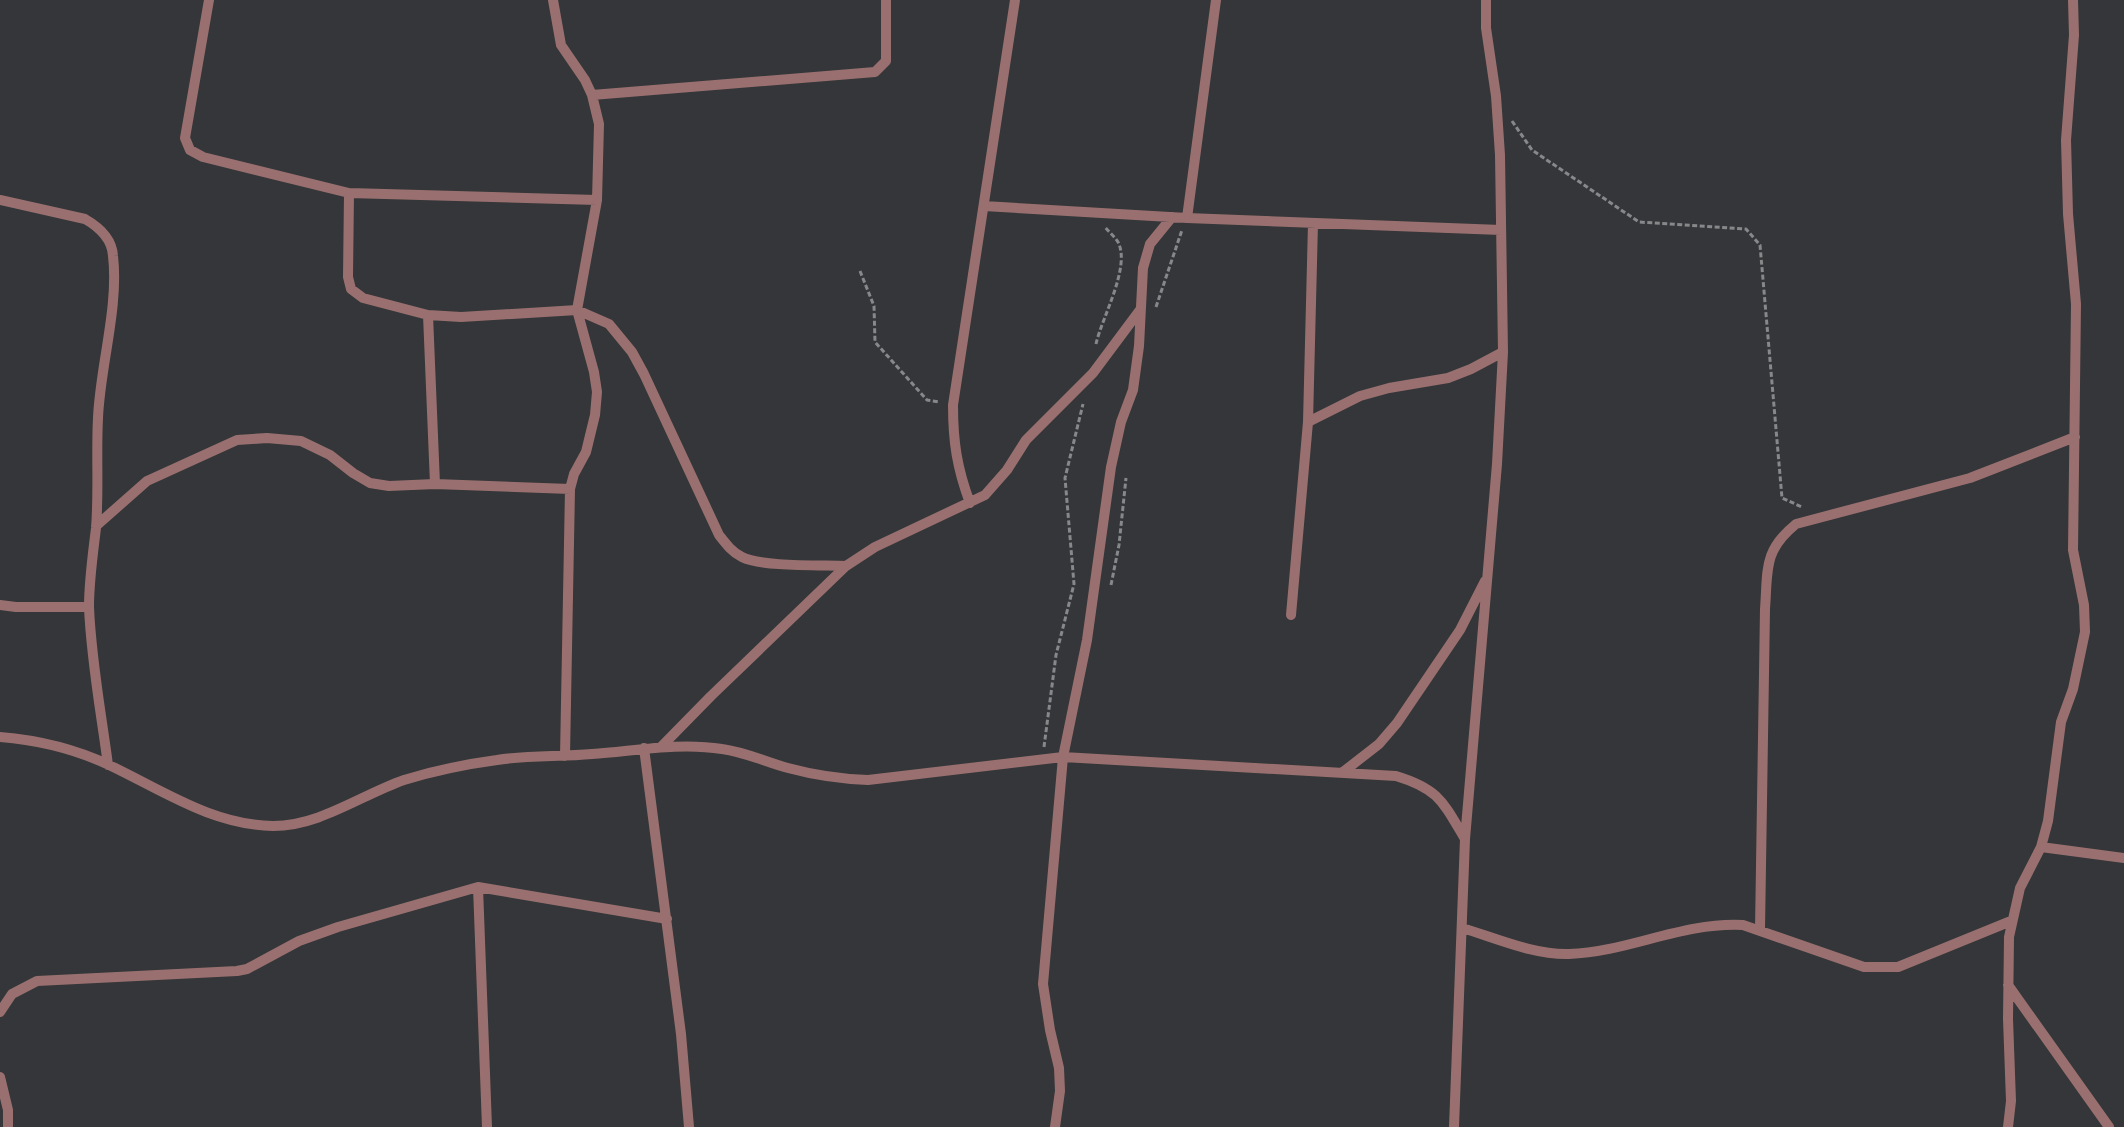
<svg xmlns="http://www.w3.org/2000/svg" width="2124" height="1127" font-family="Cabin,sans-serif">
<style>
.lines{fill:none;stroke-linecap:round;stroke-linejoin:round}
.path{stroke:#86888a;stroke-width:3;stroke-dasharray:5 2.5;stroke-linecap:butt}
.street{stroke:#99706f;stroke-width:10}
</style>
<rect width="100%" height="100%" fill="#343639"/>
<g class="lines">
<path class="path" d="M1512,121L1532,150L1639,222L1746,229L1760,245L1782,498L1802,507
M860,271L874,306L875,342L927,400L940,402
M1156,307L1182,230
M1096,344C1102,317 1131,267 1118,242C1115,237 1109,232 1105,227
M1111,585L1119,545L1126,478
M1044,747L1056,655L1074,584L1065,478L1083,404"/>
<path class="street" d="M209,0L185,138L190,150L203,157L349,193L597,200
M553,0L561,45L585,80L592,95L599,124L597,200L577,310L594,372L597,392L595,415L586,452L574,474L570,489L565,756
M592,95L875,72L886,61V0
M349,193L348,277L351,289L363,298L428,315L461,317L577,310L609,324L632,352L644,374L719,535C726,544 732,552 742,557C761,567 822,565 846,566
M0,200L85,219C99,227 112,238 113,256C119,307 100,367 98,418C96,454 99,491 96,528C93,554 89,580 89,607C91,659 101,712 108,765
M984,206L1187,218L1501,230
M1187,218L1216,0
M428,315L435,484
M1308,422L1360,396L1389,388L1448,378L1471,369L1503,352
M970,503C957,468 953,442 953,405L1015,0
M96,526L147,481L237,440L267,438L301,441L330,455L353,473L370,483L389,486L435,484L570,489
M0,605L16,607H89
M1291,615L1308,422L1313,223
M0,737C37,740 75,749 109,765C162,790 212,825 273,826C320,826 361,795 404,780C433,771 467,764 497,760C528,755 560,757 592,754C635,751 679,742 722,749C745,752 766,762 788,768C814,775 840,779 868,780L1063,757L1396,776C1439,789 1443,802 1465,839
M661,747L711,696L846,566L875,547L985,495L1007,470L1026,440L1093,373L1140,310
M644,748L681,1034L689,1127
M1343,772L1379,744L1397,723L1460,630L1485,581
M2041,847L2124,858
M478,887L487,1127
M1462,928C1496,938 1533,955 1569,954C1629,952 1681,922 1743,925L1864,967H1898L2011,921
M1760,930L1765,609C1768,569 1763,551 1796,524L1970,478L2075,437
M2008,985L2109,1127
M0,1012L12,994L37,981L237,971L247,969L299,941L338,927L478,887L667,919
M0,1077L8,1110V1127
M1055,1127L1060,1091L1059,1068L1050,1030L1043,984L1063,757L1087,640L1111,467L1121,422L1133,390L1139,346L1143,268L1150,244L1172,217
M1454,1127L1465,839L1497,464L1503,352L1500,155L1496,96L1486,28V0
M2008,1127L2011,1101L2008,1019L2009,937L2020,888L2041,847L2048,821L2061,722L2073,689L2085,632L2084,605L2073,550L2076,304L2068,214L2066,140L2074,35L2073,0"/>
</g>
</svg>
